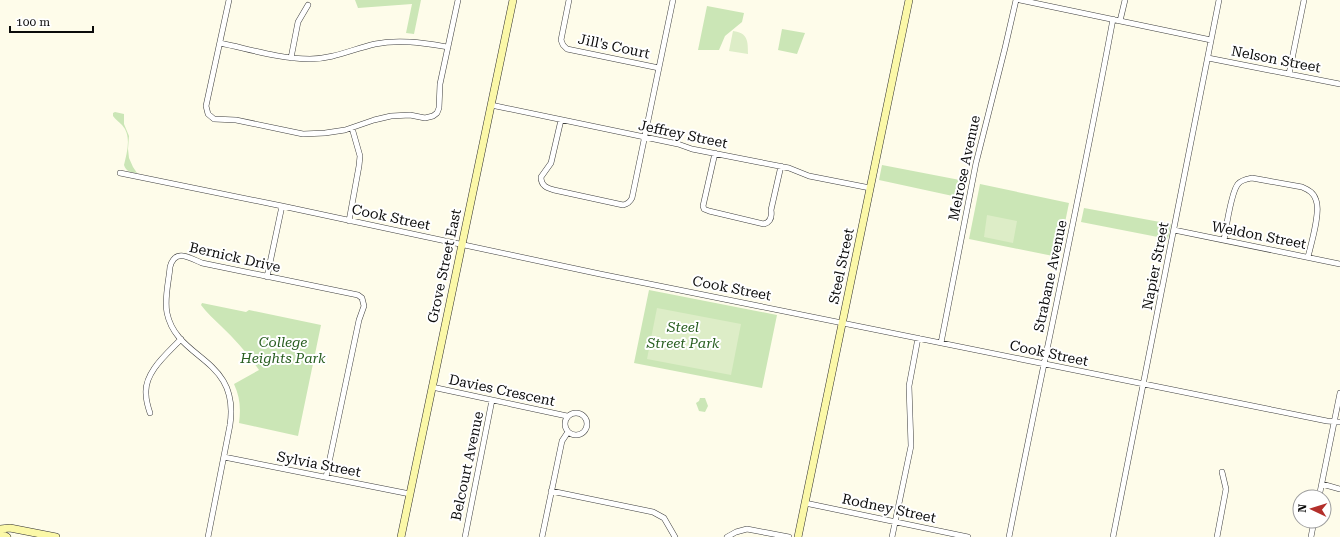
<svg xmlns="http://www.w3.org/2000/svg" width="1340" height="537" font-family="'Roboto Serif',serif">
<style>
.green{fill:#cbe6b6}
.pitch{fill:#ddedc7}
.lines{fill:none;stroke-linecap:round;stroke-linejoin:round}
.street-casing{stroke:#3e3e3e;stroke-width:6}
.secondary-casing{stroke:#2d2d2d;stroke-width:8}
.street{stroke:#fff;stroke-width:5}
.secondary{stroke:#fbf8a8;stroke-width:7}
.labels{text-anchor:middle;stroke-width:4;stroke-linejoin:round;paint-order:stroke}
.street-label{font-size:14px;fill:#0b0b0b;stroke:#fff}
.park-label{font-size:14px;font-style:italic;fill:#285e20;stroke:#fff}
</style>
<rect width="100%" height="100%" fill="#fefcea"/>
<path class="green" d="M355,0H421L414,34L406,33L412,4L358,8Z
M707,6L744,13L742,22L725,36L719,50H698Z
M782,29L805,33L797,54L778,50Z
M115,112L124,114V124L129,136L128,149L129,158L133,167L137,173C131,172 126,172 124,165C127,152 132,136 122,125C119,122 115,119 113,116V113Z
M882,165L965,181L962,198L879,180Z
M980,184L1069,203L1058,257L969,239Z
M1084,208L1171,224L1168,239L1081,222Z
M649,290L777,315L762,388L634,363Z
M202,303L246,312L249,310L321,325L298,436L239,423C241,409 240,397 234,384L259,370C248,354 235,339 221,326C214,319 207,313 201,305Z
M700,398H705L708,406L705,412L699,411L696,403L699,401Z"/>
<path class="pitch" d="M733,31C748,33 748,41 748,54L729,51Z
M987,215L1017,221L1013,243L984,237Z
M657,308L741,324L731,375L647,359Z"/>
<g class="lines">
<defs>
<path id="street" d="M229,0L206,106L208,114L214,119L236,120L303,134L325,133L345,130L374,120L391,116L410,115L425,118L433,116L437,113L439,108L440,84L458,0
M569,0L561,40L563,45L567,49L659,68
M1020,0L1211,40
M1120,21L1125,0
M220,43C249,49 280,59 310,59C333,59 353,49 375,44C400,39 423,43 448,47
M291,58L298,22L308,5
M1208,58L1340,84
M1289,74L1304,0
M491,105L678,144L692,149L789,168L809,176L870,188
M561,120L551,163L541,177C541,186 547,188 554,190L623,205C628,204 630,202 632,198L673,0
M715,153L703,206L704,209L709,211L764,224C771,222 772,216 771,210L781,166
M120,173L282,206L600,274L1327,421L1340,422
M349,221L359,166L360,156L352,128
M1174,230L1340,264
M1224,240C1226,229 1231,192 1238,184C1241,180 1247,179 1252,178L1302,187C1309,190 1314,193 1316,200C1321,212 1311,244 1308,257
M267,277L282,206
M941,343L976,163L1005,48L1016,0
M432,387L567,416
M565 424a11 11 0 1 1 22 0a11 11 0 1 1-22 0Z
M150,413C148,407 146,400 146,394C144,372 168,353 181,339
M224,457L410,494
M1322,484L1340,489
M551,491L653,512L664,518L675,537
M1319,497L1340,393
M805,503L968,537
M208,537L230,425C240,357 177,361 167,313C164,298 169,281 170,267C175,248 190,258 202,263L358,295L362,298L364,306L359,320L326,477
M465,537L492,400
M542,537L562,441L568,432
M727,537L736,532L747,529L789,537
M892,537L911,446L909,386L918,338
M1009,537C1043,364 1081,192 1113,19
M1113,537L1219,0
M1217,537L1226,489L1222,472
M1311,537L1314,521"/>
<path id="secondary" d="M0,529L10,528L56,537
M0,533L7,537
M401,537L513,0
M798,537L909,0"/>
</defs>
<use href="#street" class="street-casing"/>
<use href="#secondary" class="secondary-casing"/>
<use href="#street" class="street"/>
<use href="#secondary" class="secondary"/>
</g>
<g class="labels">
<g class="street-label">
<text transform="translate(614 46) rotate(12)" y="5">Jill's Court</text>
<text transform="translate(1276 59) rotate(11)" y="5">Nelson Street</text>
<text transform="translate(683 134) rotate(12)" y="5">Jeffrey Street</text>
<text transform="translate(964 168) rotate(-78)" y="5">Melrose Avenue</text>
<text transform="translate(391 217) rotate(12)" y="5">Cook Street</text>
<text transform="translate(1259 235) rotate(11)" y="5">Weldon Street</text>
<text transform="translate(235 257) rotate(13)" y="5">Bernick Drive</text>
<text transform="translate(444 266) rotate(-78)" y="5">Grove Street East</text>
<text transform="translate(841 266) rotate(-78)" y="5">Steel Street</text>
<text transform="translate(1155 266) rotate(-79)" y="5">Napier Street</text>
<text transform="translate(1050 276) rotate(-78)" y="5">Strabane Avenue</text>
<text transform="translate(732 288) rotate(11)" y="5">Cook Street</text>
<text transform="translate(1049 353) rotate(12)" y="5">Cook Street</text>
<text transform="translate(502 390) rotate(12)" y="5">Davies Crescent</text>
<text transform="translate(319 464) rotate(11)" y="5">Sylvia Street</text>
<text transform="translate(467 466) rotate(-78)" y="5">Belcourt Avenue</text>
<text transform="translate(889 508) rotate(12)" y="5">Rodney Street</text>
</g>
<g class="park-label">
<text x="683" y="332">Steel<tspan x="683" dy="16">Street Park</tspan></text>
<text x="283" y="347">College<tspan x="283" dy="16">Heights Park</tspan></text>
</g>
</g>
<g transform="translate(1312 509) rotate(274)"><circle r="19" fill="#ffffff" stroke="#9d9d9d"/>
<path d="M0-3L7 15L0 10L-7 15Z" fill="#b32f2b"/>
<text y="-6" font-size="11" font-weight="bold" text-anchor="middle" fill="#0b0b0b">N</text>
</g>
<path d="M10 26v6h83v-6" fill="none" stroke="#0b0b0b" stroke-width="2"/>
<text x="16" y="26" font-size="12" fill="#0b0b0b" stroke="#ffffff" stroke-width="3" paint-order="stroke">100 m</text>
</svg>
